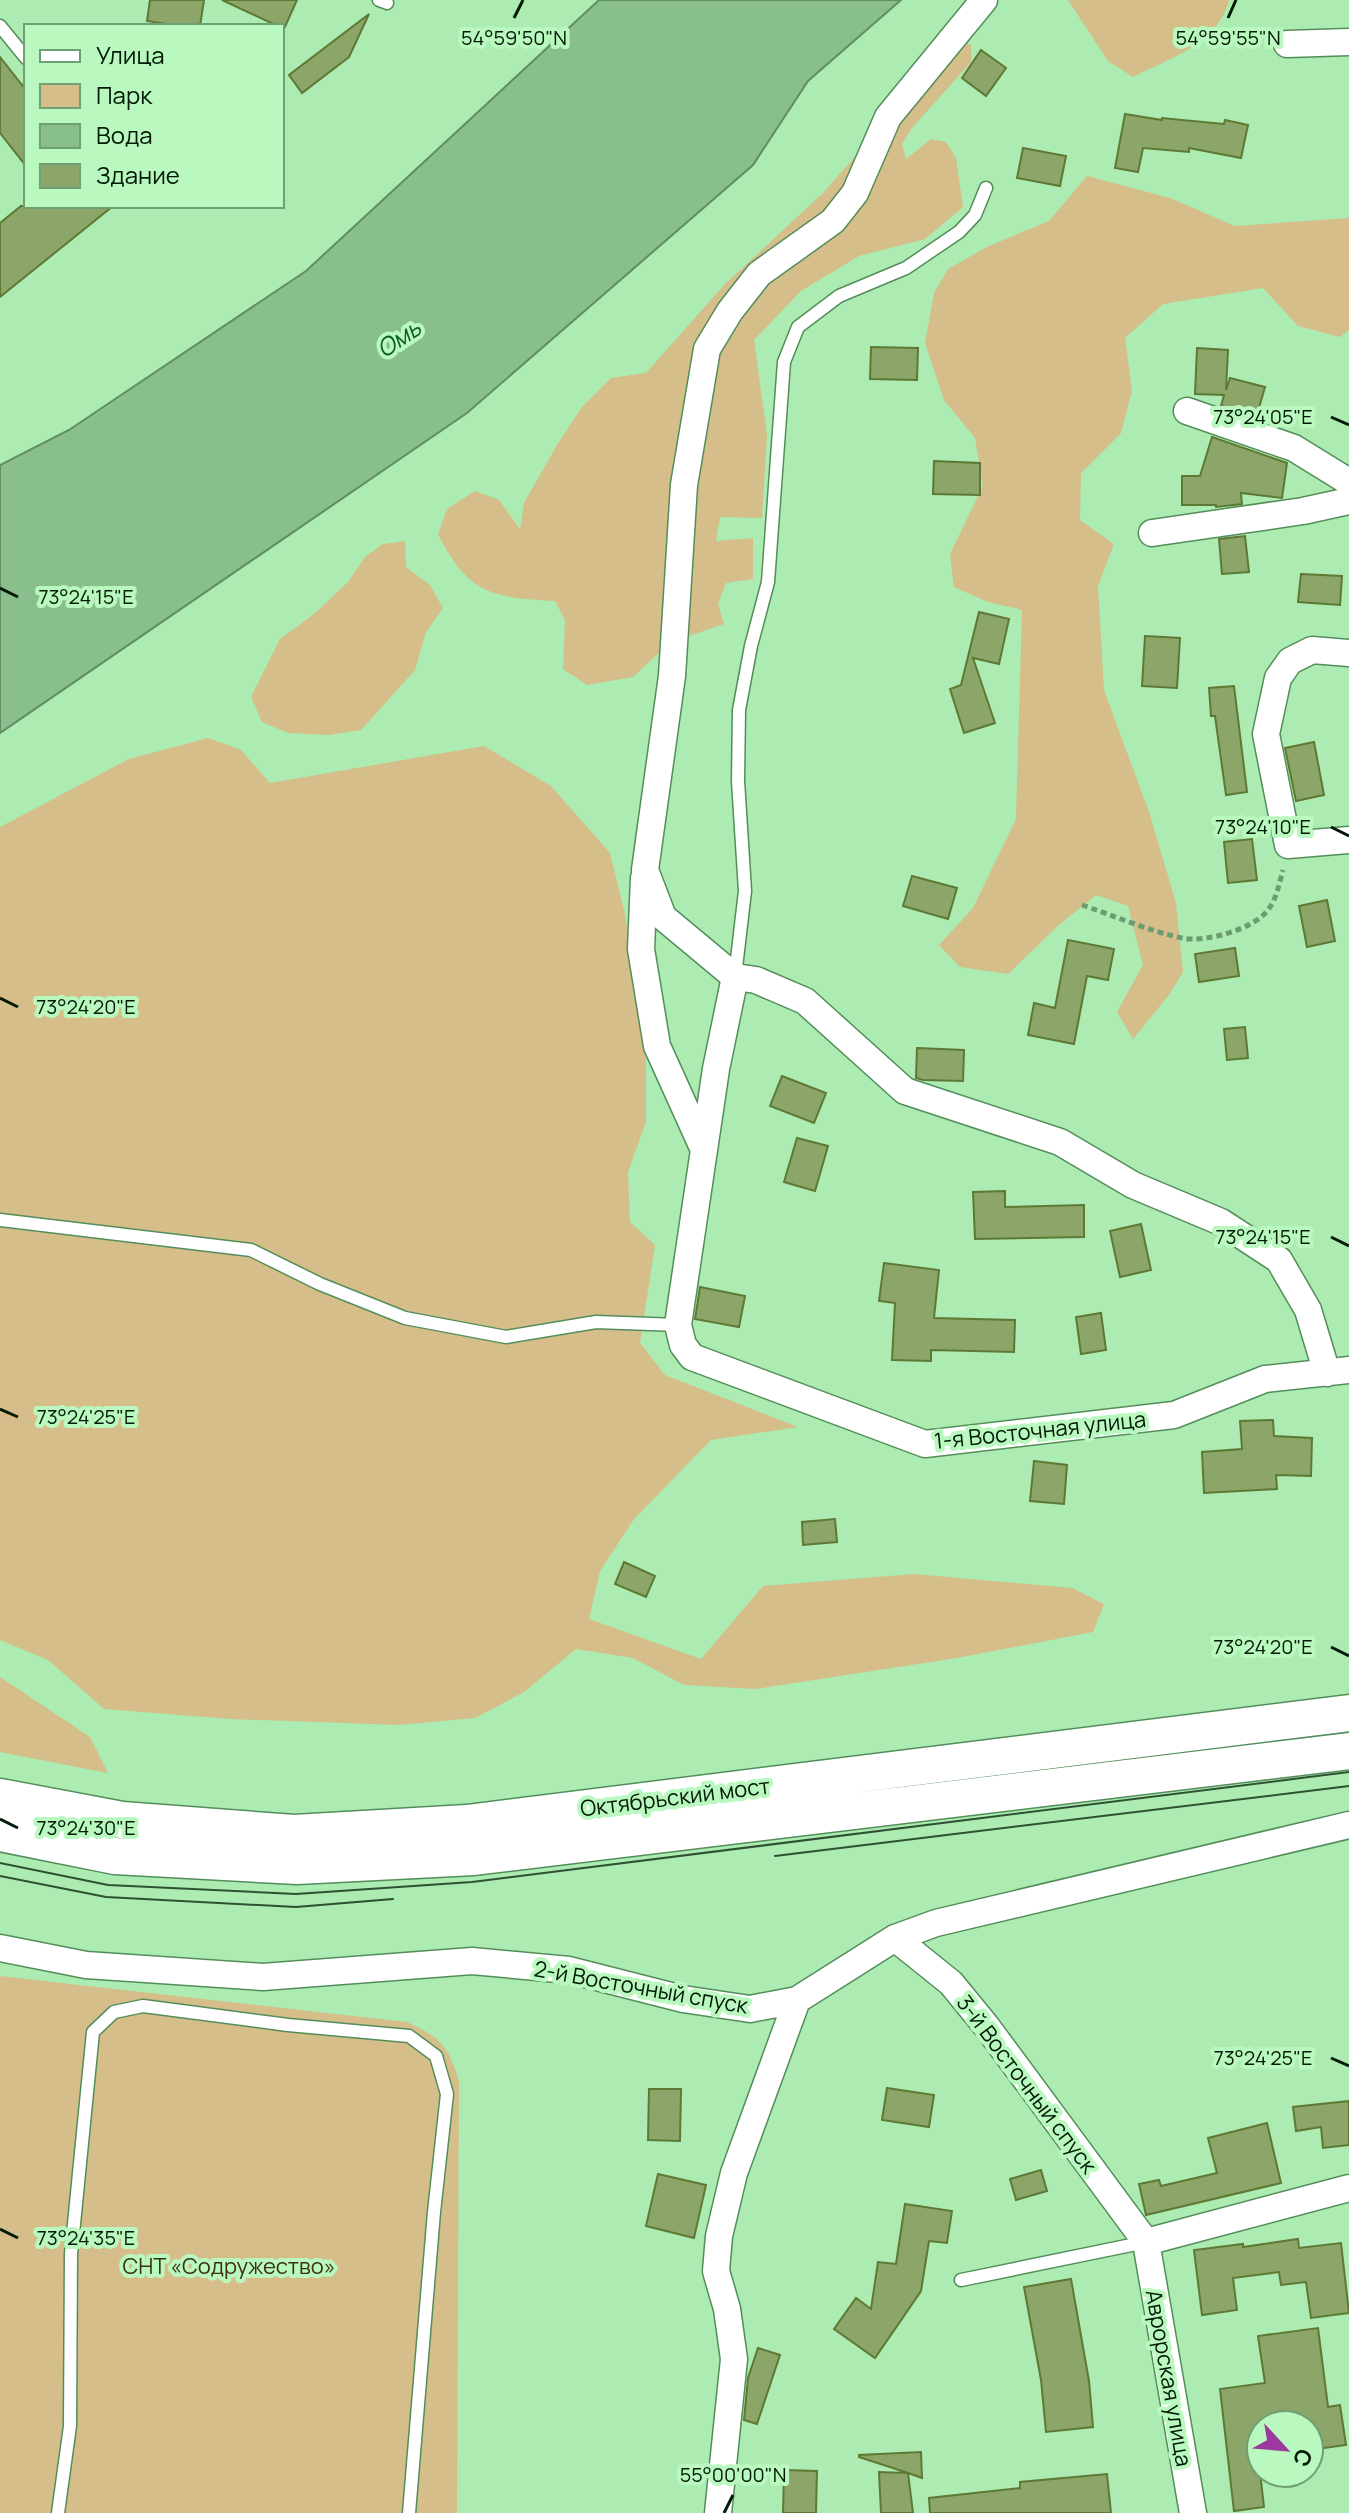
<svg xmlns="http://www.w3.org/2000/svg" width="1349" height="2513" font-family="Manrope,sans-serif">
<style>
.green{fill:#d5be89}
.water{fill:#89be8d;stroke:#618d64;stroke-width:2}
.building{fill:#8ca569;stroke:#5e7934;stroke-width:2}
.lines{fill:none;stroke-linecap:round;stroke-linejoin:round}
.lane-casing{stroke:#538e5a;stroke-width:15}
.street-casing{stroke:#538e5a;stroke-width:29}
.secondary-casing{stroke:#538e5a;stroke-width:39}
.path{stroke:#6c9c71;stroke-width:5;stroke-dasharray:6 4;stroke-linecap:butt}
.lane{stroke:#fff;stroke-width:12}
.street{stroke:#fff;stroke-width:26}
.secondary{stroke:#fff;stroke-width:36}
.tram{stroke:#2f5133;stroke-width:2}
.ticks{fill:none;stroke:#031a06;stroke-width:3}
.labels{text-anchor:middle;stroke-width:8;stroke-linejoin:round;paint-order:stroke}
.street-label{font-size:22px;fill:#031a06;stroke:#b9f8be}
.park-label{font-size:22px;fill:#3c3013;stroke:#b9f8be}
.water-label{font-size:24px;font-style:italic;fill:#0c5d21;stroke:#b9f8be}
.ticks-label{font-size:20px;text-anchor:middle;fill:#031a06;stroke:#b9f8be;stroke-width:8;stroke-linejoin:round;paint-order:stroke}
</style>
<rect width="100%" height="100%" fill="#acebb1"/>
<path class="green" d="M1068,0H1229C1218,44 1170,58 1133,77L1108,61Z
M964,42L971,45V62L912,128L902,144L906,159L931,139L946,142L956,158L963,207L925,239L859,256L801,291L754,340L767,435L762,518L720,517L716,541L753,538V579L726,583L718,604L724,624L692,635L662,650L633,677L587,685L563,669L565,620L555,601C491,597 469,595 438,534L447,509L475,491L499,500L520,529L524,503L557,445L582,407L611,378L646,373L725,284L823,193L867,143Z
M1087,176L1170,198L1235,226L1349,218V330L1340,337L1298,326L1263,288L1163,304L1125,338L1132,391L1121,433L1081,473L1080,520L1114,544L1098,586L1104,690L1149,812L1176,903L1183,972L1169,995L1133,1039L1117,1012L1143,965L1128,906L1096,895L1059,925L1008,974L960,967L939,945L973,908L1016,819L1022,610L988,602L954,587L950,554L983,486L975,438L944,400L925,343L934,293L948,269L987,247L1049,221Z
M405,541L406,567L430,585L443,608L426,632L415,670L361,730L329,735L288,733L262,722L251,697L280,639L314,614L348,582L365,557L383,544Z
M208,738L241,750L270,783L484,746L551,786L610,853L624,910L646,1031V1122L628,1172L630,1222L655,1245L640,1343L665,1375L798,1427L711,1440L634,1519L600,1571L589,1619L701,1659L763,1586L914,1574L1072,1588L1104,1604L1093,1632L957,1658L756,1689L684,1685L633,1658L576,1649L524,1692L475,1718L398,1725L230,1719L104,1709L48,1660L0,1640V827L129,759Z
M0,1677L90,1737L108,1773L0,1752Z
M0,1976L407,2022C441,2038 448,2045 459,2081L457,2513H0Z"/>
<path class="water" d="M599,0H901L808,81L753,165L467,413L0,733V465L69,430L306,271Z"/>
<path class="building" d="M150,0H204L200,26H179L147,21Z
M222,0H297L284,29Z
M369,14L349,57L302,93L289,75Z
M981,50L1006,68L986,96L962,78Z
M0,57L26,90V166L0,133Z
M1125,114L1162,120V118L1224,124L1225,120L1248,125L1241,158L1189,148V152L1143,148L1138,172L1115,168Z
M1023,148L1066,156L1060,186L1017,178Z
M21,206H113L0,297V223Z
M871,347L918,348L917,380L870,379Z
M1197,348L1228,350L1226,390L1230,378L1265,387L1256,418L1221,406L1224,395L1195,394Z
M1212,437L1287,463L1282,498L1241,493L1242,504L1216,507V505H1182V476H1200Z
M934,461L980,463V495L933,494Z
M1245,536L1249,572L1222,574L1219,539Z
M1301,574L1342,576L1340,605L1298,602Z
M979,612L1009,619L999,664L973,658L995,723L964,733L950,689L961,685Z
M1145,636L1180,638L1177,688L1142,686Z
M1234,686L1247,792L1226,795L1215,716H1211L1209,688Z
M1314,742L1324,795L1296,801L1285,748Z
M1252,839L1257,880L1228,883L1224,842Z
M912,876L957,888L948,919L903,906Z
M1327,900L1335,941L1307,947L1299,906Z
M1068,940L1114,949L1108,980L1087,976L1074,1044L1028,1035L1034,1003L1055,1008Z
M1235,948L1239,976L1199,982L1195,954Z
M1245,1027L1248,1058L1227,1060L1224,1029Z
M917,1048L964,1050L963,1081L923,1080L916,1078Z
M782,1076L826,1093L814,1123L770,1106Z
M797,1138L828,1146L815,1191L784,1182Z
M1005,1191V1207L1084,1205V1237L975,1239L973,1192Z
M1141,1224L1151,1270L1120,1277L1110,1231Z
M884,1263L939,1270L934,1318L1015,1320L1014,1352L931,1350V1361L892,1360L895,1303L879,1301Z
M700,1287L745,1296L739,1327L695,1319Z
M1101,1313L1106,1350L1081,1354L1076,1317Z
M1273,1420L1274,1436L1312,1438L1311,1476L1276,1475L1277,1489L1204,1493L1202,1452L1242,1449L1240,1421Z
M1034,1461L1067,1465L1064,1504L1030,1501Z
M835,1519L837,1542L803,1545L802,1522Z
M624,1562L655,1576L646,1597L615,1584Z
M887,2088L934,2095L929,2127L882,2120Z
M649,2089H681L680,2141L648,2140Z
M1349,2101V2145L1323,2148L1321,2127L1296,2131L1293,2107Z
M1267,2123L1281,2183L1146,2215L1139,2184L1159,2180L1161,2186L1217,2173L1208,2138Z
M1041,2170L1047,2191L1016,2200L1010,2179Z
M658,2174L706,2185L694,2238L646,2226Z
M905,2204L952,2211L947,2243L929,2241L921,2291L875,2358L834,2329L856,2298L871,2309L878,2262L896,2264Z
M1298,2239L1299,2248L1341,2243L1349,2313L1311,2318L1306,2282L1281,2285L1279,2272L1233,2278L1237,2310L1202,2315L1194,2250L1243,2244V2247Z
M1071,2279L1089,2381L1093,2427L1046,2432L1041,2380L1024,2287Z
M1318,2328L1328,2407L1340,2405L1346,2445L1309,2450V2425H1261V2481L1264,2507L1234,2511L1220,2389L1265,2383L1258,2336Z
M758,2348L780,2355L757,2424L744,2420L748,2378Z
M921,2452L922,2478L908,2473L913,2513H881L879,2472L908,2473L859,2457V2455Z
M784,2470L817,2471L816,2513H783Z
M1107,2474L1111,2513H930L929,2498L1020,2488V2482Z"/>
<g class="lines">
<defs>
<path id="lane" d="M379,0L387,3
M0,26L26,58
M735,976L745,891L738,781L739,710L751,646L768,582L784,362L798,327L839,296L906,268L959,232L975,215L986,188
M0,1220L251,1250L320,1284L405,1318L506,1337L596,1322L678,1325
M961,2280L1146,2242
M58,2513L70,2426L71,2254L93,2032L114,2012L143,2006L288,2025L409,2036L436,2056L447,2094L434,2212L409,2513"/>
<path id="street" d="M1287,44L1349,42
M1187,411L1294,448L1349,482
M1152,533L1303,511L1349,501
M1349,653L1312,650L1290,661L1278,678L1266,734L1288,845L1349,840
M644,878L641,949L657,1046L704,1150
M735,977L663,917L645,870L672,676L684,485L707,349L730,311L759,274L833,221L855,193L888,117L984,0
M735,977L716,1069L678,1325L683,1345L692,1357L925,1444L1174,1415L1265,1379L1349,1370
M735,977L756,980L805,1001L905,1091L1060,1142L1133,1185L1221,1222L1279,1260L1308,1310L1327,1373
M895,1938L951,1983L987,2027L1146,2242L1193,2513
M0,1948L86,1965L263,1977L472,1961L569,1970L683,1999L750,2009L797,2000L895,1938L936,1923L1349,1825
M1146,2242L1349,2188
M718,2513L734,2359L727,2309L716,2271L719,2236L734,2173L797,2000"/>
<path id="secondary" d="M0,1797L122,1820L294,1833L467,1823L1349,1713
M0,1833L115,1856L297,1866L474,1857L1349,1751"/>
</defs>
<use href="#lane" class="lane-casing"/>
<use href="#street" class="street-casing"/>
<use href="#secondary" class="secondary-casing"/>
<path class="path" d="M1082,905C1112,915 1152,932 1182,938C1205,943 1254,929 1268,910C1277,898 1279,884 1283,870"/>
<use href="#lane" class="lane"/>
<use href="#street" class="street"/>
<use href="#secondary" class="secondary"/>
<path class="tram" d="M775,1856L1349,1786
M0,1863L108,1885L296,1894L472,1882L1349,1772
M0,1876L106,1897L296,1907L393,1899"/>
</g>
<path class="ticks" d="M514,18L523,0M1228,18L1236,0M1331,417L1349,425M0,588L18,597M1331,827L1349,836M0,998L18,1007M1331,1237L1349,1246M0,1409L18,1417M1331,1647L1349,1656M0,1819L18,1828M1331,2058L1349,2066M0,2229L18,2238M724,2513L733,2495"/>
<g class="labels">
<g class="street-label">
<text transform="translate(1040 1430) rotate(-6)" y="8">1-я Восточная улица</text>
<text transform="translate(675 1797) rotate(-7)" y="8">Октябрьский мост</text>
<text transform="translate(641 1987) rotate(10)" y="8">2-й Восточный спуск</text>
<text transform="translate(1027 2084) rotate(53)" y="8">3-й Восточный спуск</text>
<text transform="translate(1169 2378) rotate(80)" y="8">Аврорская улица</text>
</g>
<g class="park-label">
<text x="229" y="2274">СНТ «Содружество»</text>
</g>
<g class="water-label">
<text transform="translate(399 339) rotate(-34)" y="8">Омь</text>
</g>
</g>
<g class="ticks-label">
<text x="514" y="45">54°59'50"N</text>
<text x="1228" y="45">54°59'55"N</text>
<text x="1263" y="424">73°24'05"E</text>
<text x="86" y="604">73°24'15"E</text>
<text x="1263" y="834">73°24'10"E</text>
<text x="86" y="1014">73°24'20"E</text>
<text x="1263" y="1244">73°24'15"E</text>
<text x="86" y="1424">73°24'25"E</text>
<text x="1263" y="1654">73°24'20"E</text>
<text x="86" y="1835">73°24'30"E</text>
<text x="1263" y="2065">73°24'25"E</text>
<text x="86" y="2245">73°24'35"E</text>
<text x="733" y="2482">55°00'00"N</text>
</g>
<rect x="24" y="24" width="260" height="184" fill="#b9f8be" stroke="#709f74" stroke-width="2"/>
<rect x="40" y="50" width="40" height="12" fill="#ffffff" stroke="#709f74" stroke-width="2"/>
<text x="96" y="64" font-size="24" fill="#031a06">Улица</text>
<rect x="40" y="84" width="40" height="24" fill="#d5be89" stroke="#709f74" stroke-width="2"/>
<text x="96" y="104" font-size="24" fill="#031a06">Парк</text>
<rect x="40" y="124" width="40" height="24" fill="#89be8d" stroke="#709f74" stroke-width="2"/>
<text x="96" y="144" font-size="24" fill="#031a06">Вода</text>
<rect x="40" y="164" width="40" height="24" fill="#8ca569" stroke="#709f74" stroke-width="2"/>
<text x="96" y="184" font-size="24" fill="#031a06">Здание</text>
<g transform="translate(1285 2449) rotate(116)"><circle r="38" fill="#b9f8be" stroke="#709f74" stroke-width="2"/>
<path d="M0-6L14 30L0 20L-14 30Z" fill="#9c389e"/>
<text y="-12" font-size="22" font-weight="bold" text-anchor="middle" fill="#031a06">С</text>
</g>
</svg>
